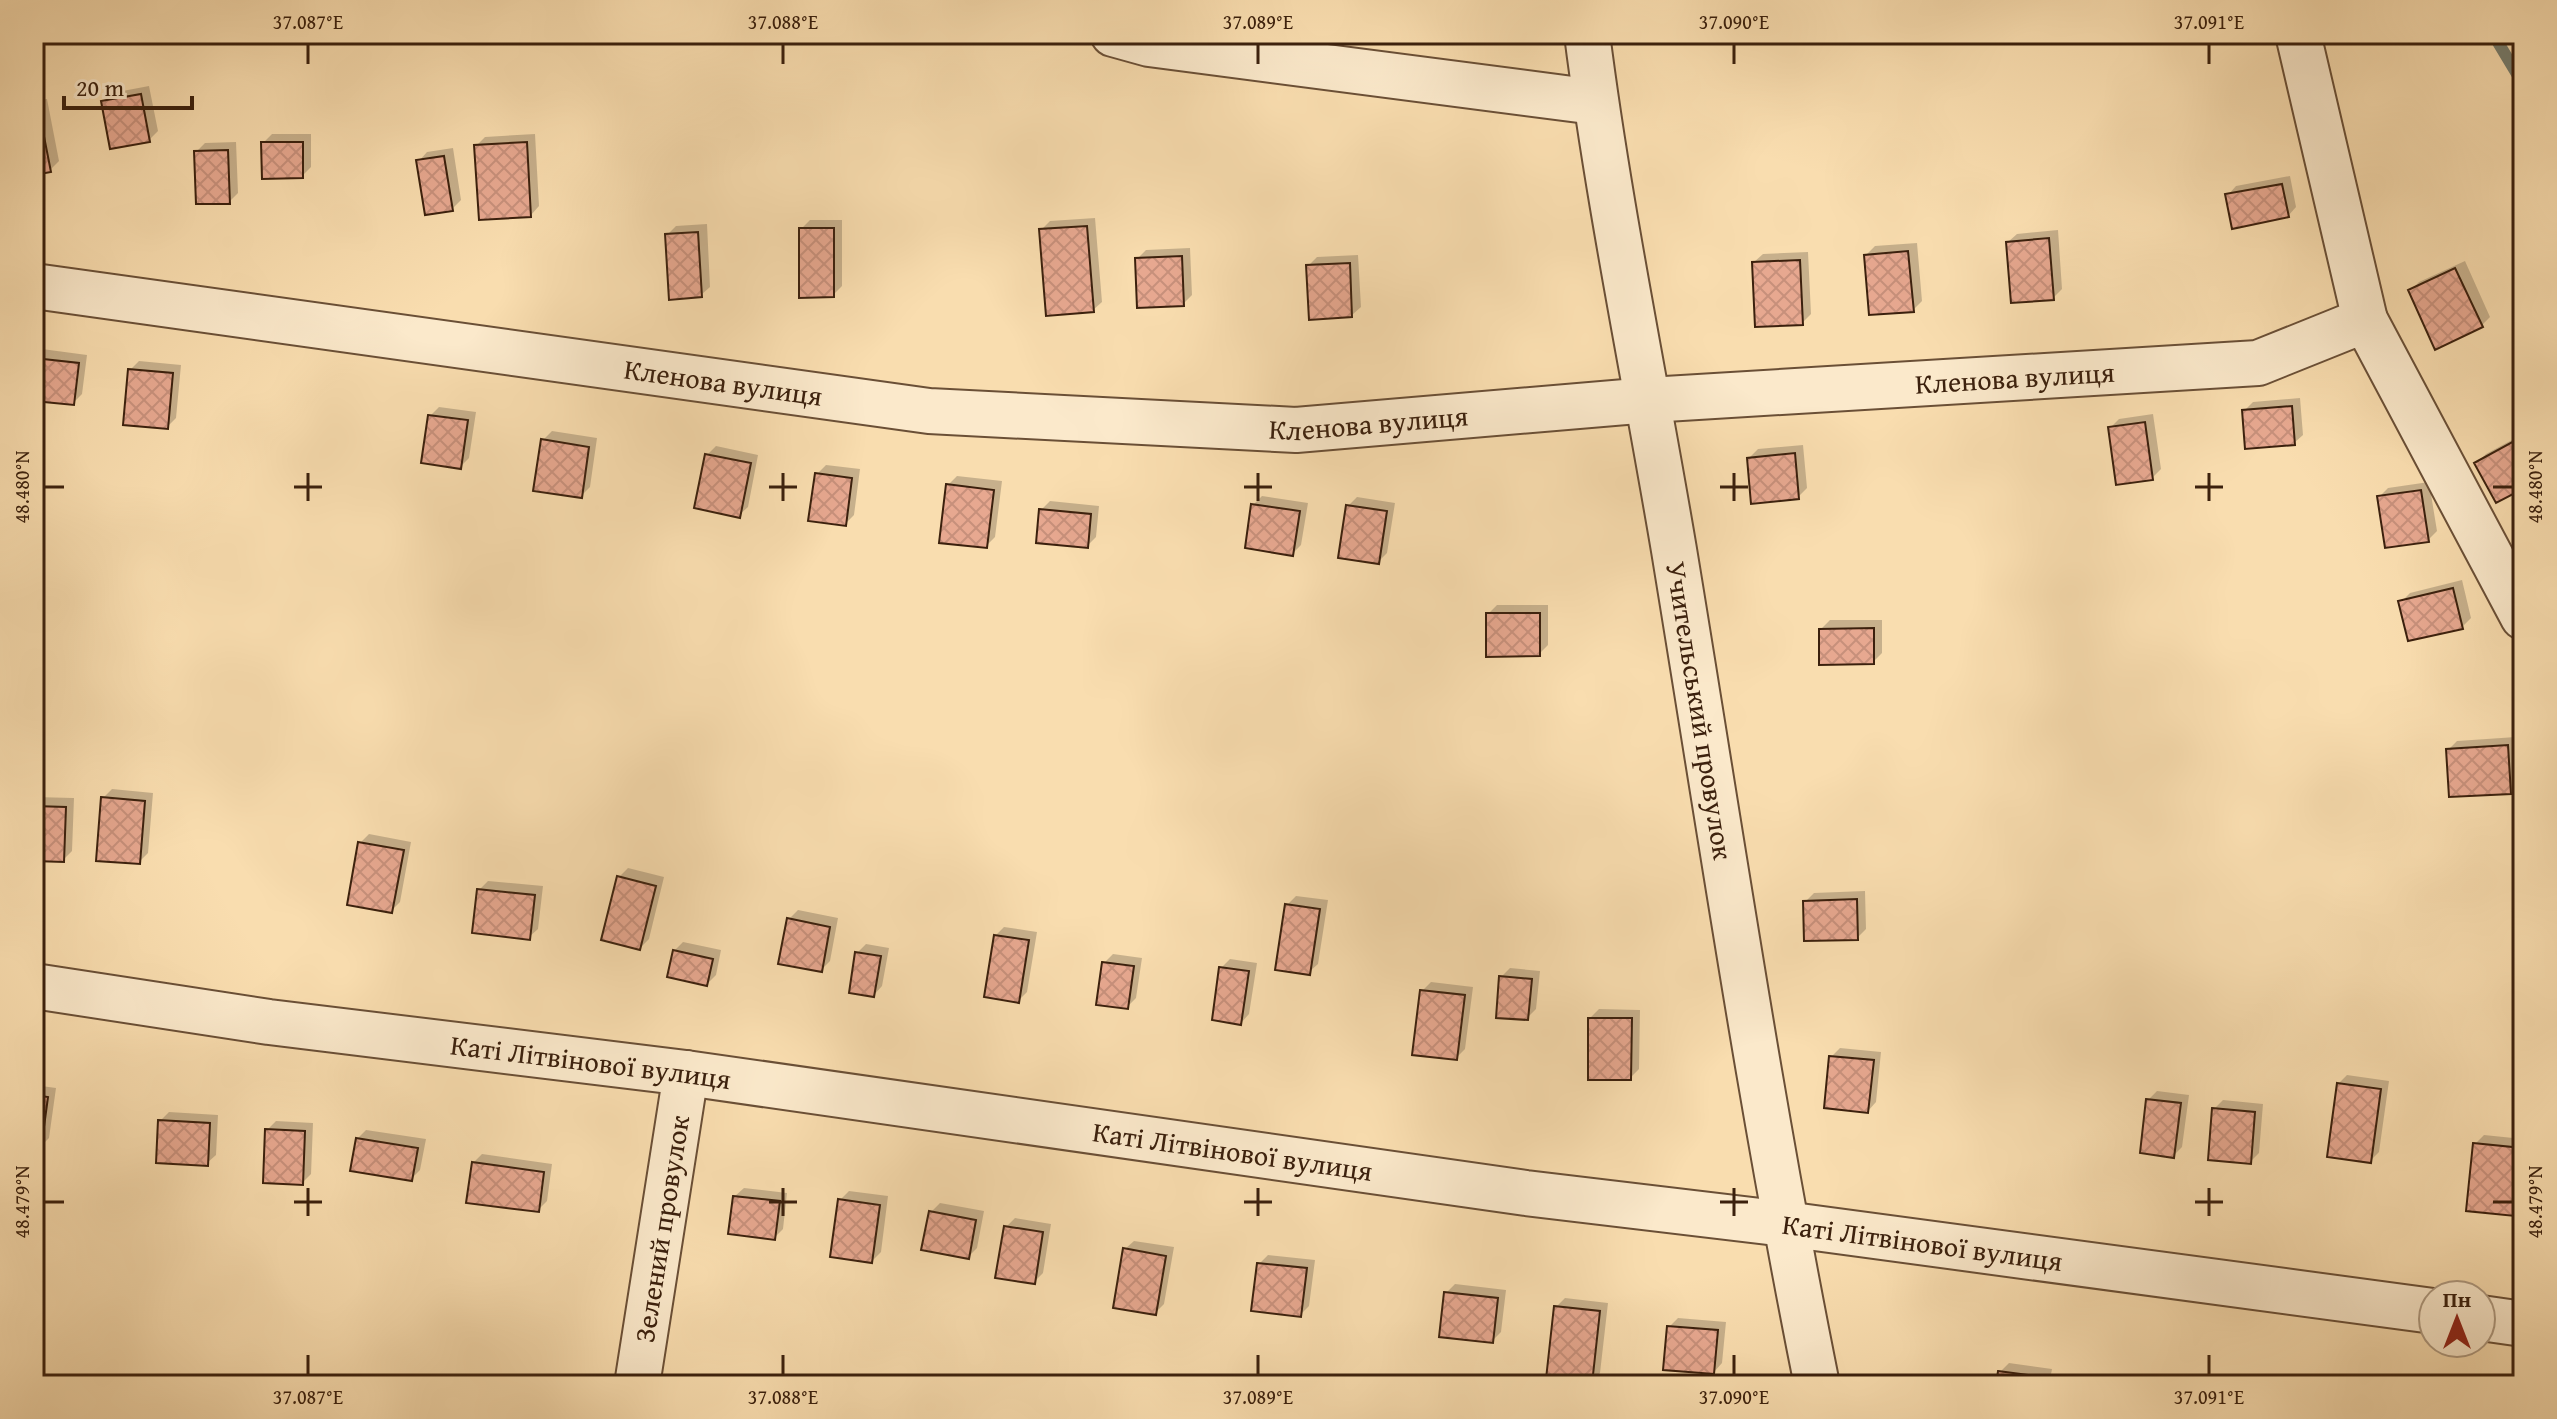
<svg xmlns="http://www.w3.org/2000/svg" width="2557" height="1419" font-family="'Gentium Book Plus',serif">
<style>
.shadow{fill:#0003}
.lines{fill:none;stroke-linecap:round;stroke-linejoin:round}
.stream{stroke:#767d6f;stroke-width:12}
.building{fill:url(#building-cross-hatch);stroke:#3b200d;stroke-width:2}
.minor-casing{stroke:#6a4f36;stroke-width:48}
.minor{stroke:#fbe9cb;stroke-width:44}
.ticks{fill:none;stroke:#3b200d;stroke-width:3}
.labels{text-anchor:middle;stroke-width:6;stroke-linejoin:round;paint-order:stroke}
.street-label{font-size:28px;fill:#3b200d;stroke:#fbe9cb}
.neatline{fill:none;stroke:#3b200d;stroke-width:3}
.ticks-label{font-size:20px;text-anchor:middle;fill:#3b200d}
</style>
<defs>
<pattern id="building-cross-hatch" width="8" height="8" patternUnits="userSpaceOnUse" patternTransform="scale(2)"><rect width="8" height="8" fill="#e7a890"/><path d="M0 0l8 8M0 8l8-8" fill="none" stroke="#c7907b"/></pattern>
</defs>
<rect width="100%" height="100%" fill="#f9ddaf"/>
<filter id="stains"><feTurbulence type="fractalNoise" baseFrequency=".0025" numOctaves="4"/><feColorMatrix values="0 0 0 0 .2 0 0 0 0 .09 0 0 0 0 .02 0 0 0 .5 -.17"/></filter>
<radialGradient id="worn" r=".72"><stop offset=".6" stop-color="#630" stop-opacity="0"/><stop offset="1" stop-color="#630" stop-opacity=".3"/></radialGradient>
<path class="shadow" d="M1493,34H1532L1530,36Z
M149,86L158,131L149,140L103,101L112,93Z
M47,99L59,161L50,170L34,173V101Z
M272,134H311V167L302,176L263,143Z
M535,134L539,206L531,215L476,146L485,137Z
M236,142L238,193L229,202L196,152L205,143Z
M453,148L461,200L452,209L419,161L427,152Z
M2290,176L2296,207L2288,216L2228,195L2236,186Z
M1095,218L1102,302L1093,310L1041,230L1050,221Z
M810,220H842V286L833,295L801,229Z
M707,224L710,287L701,295L667,235L676,226Z
M2058,230L2062,289L2053,298L2008,242L2017,234Z
M1917,243L1922,301L1913,310L1866,255L1875,246Z
M1190,248L1192,295L1183,304L1137,259L1146,250Z
M1808,252L1811,314L1802,323L1754,262L1763,254Z
M1358,255L1361,307L1352,315L1308,266L1317,257Z
M2465,261L2490,317L2481,326L2410,291L2419,282Z
M42,349L87,355L82,394L73,403L34,399V357Z
M139,361L181,365L176,418L167,427L130,370Z
M2300,398L2303,435L2294,443L2245,410L2253,402Z
M439,407L476,412L469,458L460,467L430,416Z
M2153,414L2161,469L2152,478L2110,428L2119,419Z
M552,431L597,438L590,487L581,496L543,440Z
M2523,434V486L2477,463L2486,454Z
M1803,445L1807,488L1798,497L1749,458L1758,449Z
M716,446L758,455L748,507L739,515L707,455Z
M826,465L860,469L854,515L845,524L817,474Z
M957,476L1002,481L995,537L986,546L948,485Z
M2429,482L2437,531L2428,540L2379,497L2388,488Z
M1262,496L1308,503L1301,545L1292,554L1253,505Z
M1357,497L1395,503L1387,553L1378,562L1348,506Z
M1050,501L1099,506L1096,537L1087,546L1041,510Z
M2462,580L2471,618L2462,627L2401,602L2410,593Z
M1497,605H1548V645L1539,654L1488,614Z
M1830,620H1882V653L1873,662L1821,629Z
M2516,737L2519,783L2510,792L2448,750L2457,741Z
M112,789L153,793L148,853L139,862L103,798Z
M34,797L74,798L72,851L63,860L34,859Z
M369,834L411,842L400,902L391,911L360,843Z
M628,868L664,877L649,939L640,948L619,877Z
M488,881L543,886L538,929L529,937L479,890Z
M1865,891L1866,929L1857,938L1805,902L1814,893Z
M1296,896L1328,900L1318,964L1309,972L1287,905Z
M798,910L838,918L830,961L821,970L789,919Z
M1004,927L1037,932L1027,992L1018,1001L995,936Z
M683,942L721,950L716,975L707,984L674,951Z
M866,944L889,948L882,986L874,995L857,953Z
M1113,954L1142,958L1136,998L1127,1007L1104,963Z
M1230,959L1257,963L1249,1014L1241,1023L1221,968Z
M1510,968L1540,971L1536,1009L1527,1018L1501,977Z
M1431,982L1473,987L1465,1049L1456,1058L1422,991Z
M1599,1009L1640,1010L1639,1069L1630,1078L1590,1018Z
M1840,1048L1881,1052L1876,1102L1868,1111L1831,1057Z
M2347,1075L2389,1081L2379,1152L2370,1161L2338,1084Z
M34,1085L56,1088L49,1138L40,1147L34,1146Z
M2157,1091L2189,1095L2182,1147L2173,1156L2148,1100Z
M2223,1100L2263,1104L2259,1153L2250,1162L2214,1109Z
M169,1112L218,1115L216,1155L207,1163L160,1121Z
M276,1121L313,1123L311,1174L302,1183L267,1130Z
M366,1130L426,1139L420,1170L411,1179L357,1139Z
M2484,1135L2523,1139V1205L2514,1214L2475,1144Z
M482,1154L552,1164L547,1201L538,1210L473,1163Z
M744,1188L787,1193L783,1229L774,1238L735,1196Z
M849,1191L888,1196L881,1252L872,1261L840,1200Z
M940,1203L984,1211L977,1248L968,1257L931,1212Z
M1015,1218L1051,1224L1043,1273L1034,1282L1006,1227Z
M1134,1241L1174,1247L1164,1304L1155,1313L1125,1249Z
M1268,1255L1315,1260L1309,1306L1300,1315L1259,1264Z
M1455,1284L1506,1290L1501,1332L1492,1341L1446,1293Z
M1565,1298L1608,1303L1600,1373L1591,1382L1556,1307Z
M1678,1318L1726,1322L1722,1363L1714,1372L1669,1327Z
M2009,1363L2052,1369L2049,1385H1998L2000,1372Z
M34,1381L54,1385H34Z"/>
<g class="lines">
<path class="stream" d="M2493,34L2523,84"/>
</g>
<path class="building" d="M141,94L150,142L110,149L101,101Z
M38,106L51,172L34,175V107Z
M261,142H303V178L262,179Z
M527,142L531,217L479,220L474,145Z
M228,150L230,204H196L194,151Z
M444,156L453,211L425,215L416,160Z
M2282,184L2289,217L2232,229L2225,194Z
M1087,226L1094,312L1046,316L1039,229Z
M799,228H834V297L799,298Z
M698,232L702,297L669,300L665,234Z
M2049,238L2054,300L2011,303L2006,242Z
M1908,251L1914,312L1869,315L1864,255Z
M1182,256L1184,306L1137,308L1135,258Z
M1800,260L1803,325L1755,327L1752,262Z
M1350,263L1352,317L1309,320L1306,265Z
M2455,268L2483,327L2435,350L2408,290Z
M34,358L79,363L74,405L34,401Z
M128,369L173,373L168,429L123,425Z
M2292,406L2295,445L2245,449L2242,410Z
M428,415L468,420L461,469L421,463Z
M2145,422L2153,480L2116,485L2108,427Z
M541,439L589,447L582,498L533,491Z
M2516,440L2523,453V489L2496,503L2474,463Z
M1795,453L1799,499L1751,504L1747,458Z
M705,454L751,463L740,518L694,508Z
M815,473L852,478L846,526L808,521Z
M946,484L994,490L987,548L939,543Z
M2421,490L2429,542L2385,548L2377,496Z
M1251,504L1300,511L1293,556L1245,548Z
M1346,505L1387,511L1379,564L1338,558Z
M1039,509L1091,514L1088,548L1036,543Z
M2453,588L2463,629L2408,641L2398,601Z
M1486,613H1540V656L1486,657Z
M1874,628V664L1819,665V629Z
M2508,745L2511,794L2449,797L2446,749Z
M101,797L145,801L140,864L96,861Z
M34,806L66,807L64,862L34,861Z
M358,842L404,850L392,913L347,905Z
M617,876L656,886L640,950L601,940Z
M477,889L535,895L530,940L472,933Z
M1857,899L1858,940L1804,941L1803,901Z
M1285,904L1320,909L1310,975L1275,970Z
M787,918L830,927L822,972L778,964Z
M994,935L1029,940L1019,1003L984,997Z
M673,950L713,959L707,986L667,977Z
M855,952L881,956L874,997L849,993Z
M1102,962L1134,966L1128,1009L1096,1005Z
M1219,967L1249,971L1241,1025L1212,1020Z
M1499,976L1532,979L1528,1020L1496,1018Z
M1420,990L1465,995L1457,1060L1412,1055Z
M1588,1018H1632L1631,1080H1588Z
M1829,1056L1874,1060L1868,1113L1824,1108Z
M2337,1083L2381,1089L2371,1163L2327,1157Z
M34,1095L48,1097L41,1149L34,1148Z
M2146,1099L2181,1103L2174,1158L2140,1153Z
M2212,1108L2255,1112L2251,1164L2208,1160Z
M158,1120L210,1123L208,1166L156,1163Z
M265,1129L305,1131L303,1185L263,1183Z
M356,1138L418,1148L412,1181L350,1171Z
M2473,1143L2522,1148L2515,1216L2466,1211Z
M472,1162L544,1172L539,1212L466,1203Z
M733,1196L780,1201L775,1240L728,1234Z
M838,1199L880,1205L872,1263L830,1257Z
M929,1211L976,1220L969,1259L921,1250Z
M1004,1226L1043,1232L1035,1284L995,1278Z
M1123,1248L1166,1256L1156,1315L1113,1308Z
M1257,1263L1307,1268L1301,1317L1251,1311Z
M1444,1292L1498,1298L1493,1343L1439,1337Z
M1554,1306L1600,1311L1592,1384L1546,1379Z
M1667,1326L1718,1330L1714,1374L1663,1370Z
M1998,1371L2044,1377L2043,1385H1996Z"/>
<g class="lines">
<defs>
<g id="minor">
<path d="M1113,34L1149,44L1595,102"/>
<path id="s1" d="M1587,34C1609,207 1645,378 1674,550C1720,829 1761,1108 1817,1385"/>
<path d="M2298,34L2365,320"/>
<path id="s2" d="M34,286L929,411L1296,430L1649,400L2258,363L2365,320L2523,617"/>
<path id="s3" d="M34,986L269,1022L686,1073L1526,1193L1785,1224L2433,1311"/>
<path d="M2481,1318L2523,1324"/>
<path id="s4" d="M637,1385L686,1073"/>
</g>
</defs>
<use href="#minor" class="minor-casing"/>
<use href="#minor" class="minor"/>
</g>
<path class="ticks" d="M308,44V64M783,44V64M1258,44V64M1734,44V64M2209,44V64M308,473V501M783,473V501M1258,473V501M1734,473V501M2209,473V501M44,487H64M294,487H322M769,487H797M1244,487H1272M1720,487H1748M2195,487H2223M2493,487H2513M308,1188V1216M783,1188V1216M1258,1188V1216M1734,1188V1216M2209,1188V1216M44,1202H64M294,1202H322M769,1202H797M1244,1202H1272M1720,1202H1748M2195,1202H2223M2493,1202H2513M308,1355V1375M783,1355V1375M1258,1355V1375M1734,1355V1375M2209,1355V1375"/>
<g class="labels">
<g class="street-label">
<text dy="10" stroke="none"><textPath href="#s2" startOffset="1992">Кленова вулиця</textPath></text>
<text dy="10" stroke="none"><textPath href="#s2" startOffset="696">Кленова вулиця</textPath></text>
<text dy="10" stroke="none"><textPath href="#s2" startOffset="1344">Кленова вулиця</textPath></text>
<text dy="10" stroke="none"><textPath href="#s1" startOffset="686">Учительський провулок</textPath></text>
<text dy="10" stroke="none"><textPath href="#s3" startOffset="562">Каті Літвінової вулиця</textPath></text>
<text dy="10" stroke="none"><textPath href="#s3" startOffset="1210">Каті Літвінової вулиця</textPath></text>
<text dy="10" stroke="none"><textPath href="#s4" startOffset="158">Зелений провулок</textPath></text>
<text dy="10" stroke="none"><textPath href="#s3" startOffset="1906">Каті Літвінової вулиця</textPath></text>
</g>
</g>
<rect width="2557" height="1419" fill="none" stroke="#f9ddaf" stroke-width="88"/>
<g transform="translate(2457 1319)"><circle r="38" fill="#fbe9cb" stroke="#ae997f" stroke-width="2"/>
<path d="M0-6L14 30L0 20L-14 30Z" fill="#8f2418"/>
<text y="-12" font-size="22" font-weight="bold" text-anchor="middle" fill="#3b200d">Пн</text>
</g>
<path d="M64 96v12h128v-12" fill="none" stroke="#3b200d" stroke-width="4"/>
<text x="76" y="96" font-size="24" fill="#3b200d" stroke="#fbe9cb" stroke-width="6" paint-order="stroke">20 m</text>
<rect x="44" y="44" width="2469" height="1331" class="neatline"/>
<g class="ticks-label">
<text x="308" y="29">37.087°E</text>
<text x="783" y="29">37.088°E</text>
<text x="1258" y="29">37.089°E</text>
<text x="1734" y="29">37.090°E</text>
<text x="2209" y="29">37.091°E</text>
<text transform="translate(22 487) rotate(-90)" y="7">48.480°N</text>
<text transform="translate(2535 487) rotate(-90)" y="7">48.480°N</text>
<text transform="translate(22 1202) rotate(-90)" y="7">48.479°N</text>
<text transform="translate(2535 1202) rotate(-90)" y="7">48.479°N</text>
<text x="308" y="1404">37.087°E</text>
<text x="783" y="1404">37.088°E</text>
<text x="1258" y="1404">37.089°E</text>
<text x="1734" y="1404">37.090°E</text>
<text x="2209" y="1404">37.091°E</text>
</g>
<rect width="100%" height="100%" filter="url(#stains)"/>
<rect width="100%" height="100%" fill="url(#worn)"/>
</svg>
